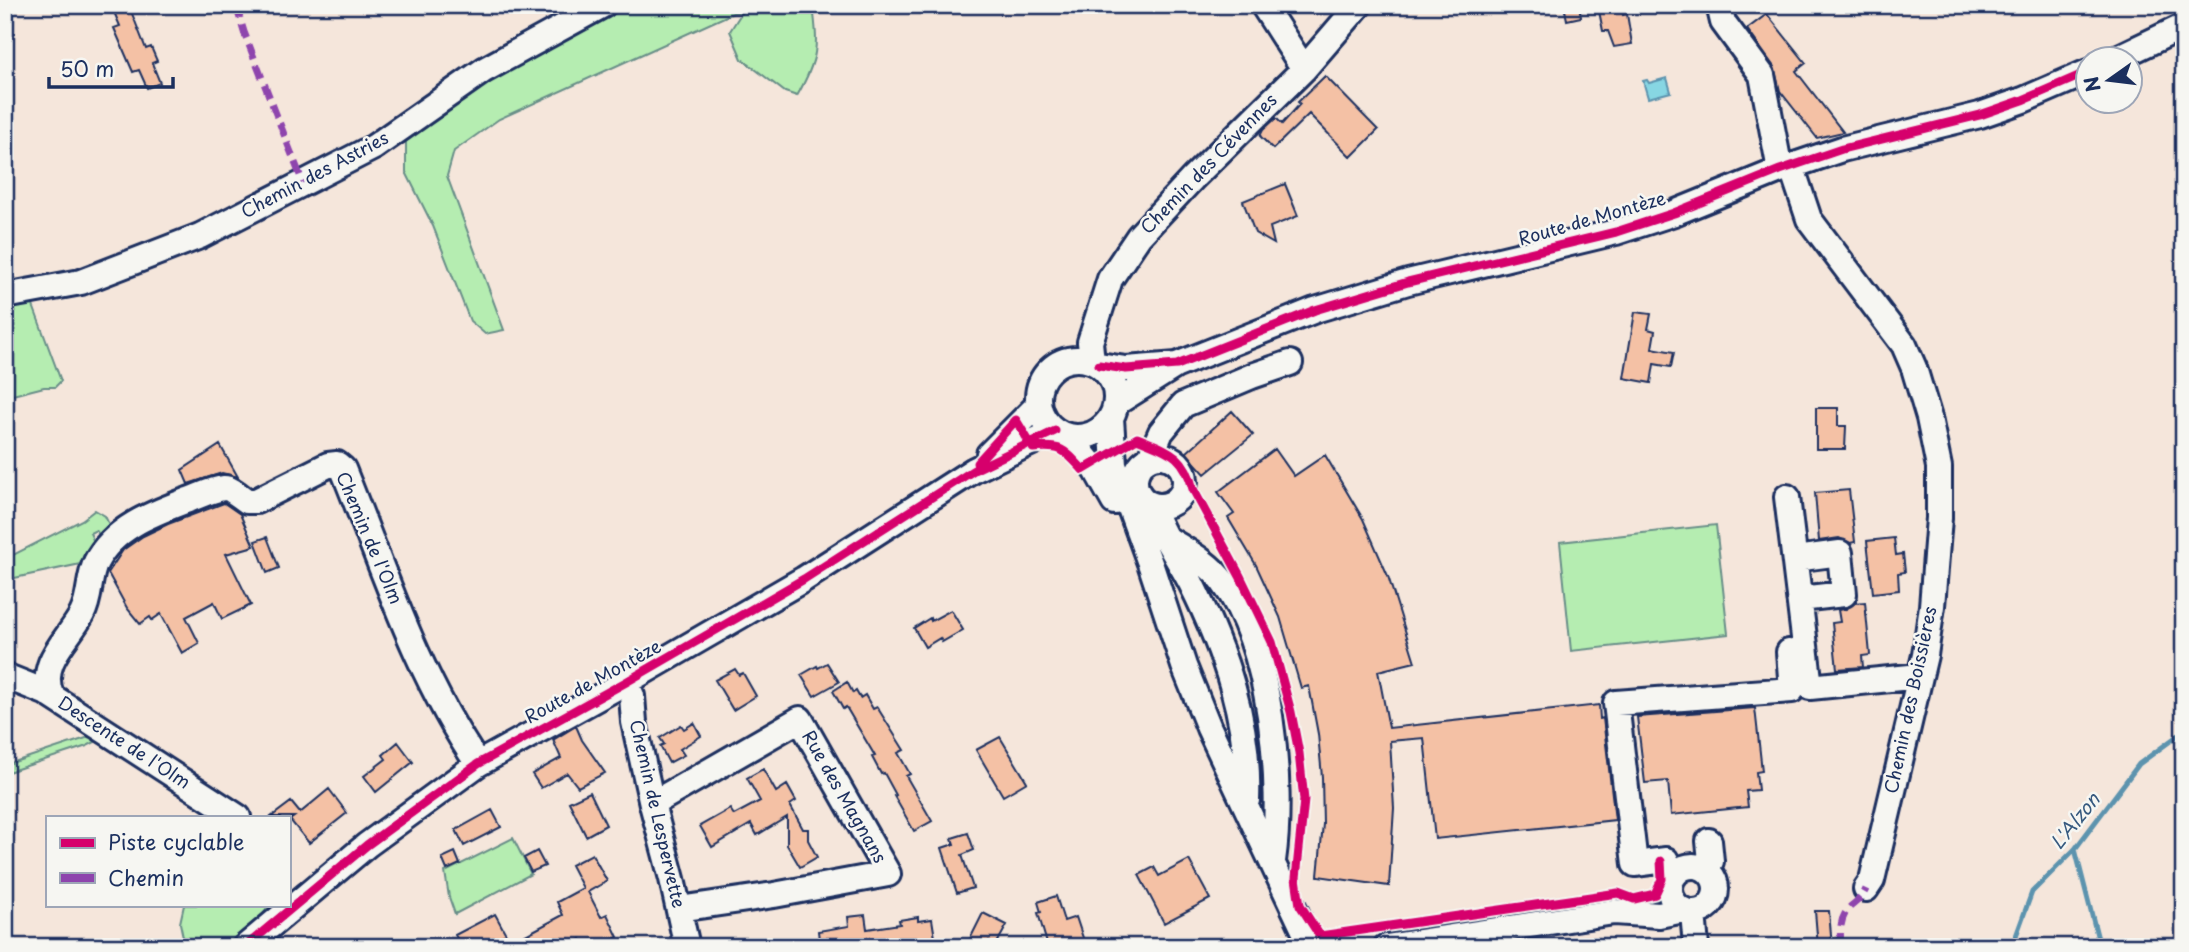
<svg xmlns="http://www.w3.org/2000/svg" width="2189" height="952" font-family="'Playpen Sans',sans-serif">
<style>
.green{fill:#b5edb1;stroke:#688e88;stroke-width:2}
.water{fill:#87d6e3;stroke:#5c93ae;stroke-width:2}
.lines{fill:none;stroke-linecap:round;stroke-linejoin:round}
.stream{stroke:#5c93ae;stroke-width:5}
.building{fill:#f4c1a5;stroke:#1b2f5e;stroke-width:2}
.minor-casing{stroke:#1b2f5e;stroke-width:30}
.minor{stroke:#f6f6f2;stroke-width:24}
.quiet{stroke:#8e44ad;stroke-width:7;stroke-dasharray:14 7;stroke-linecap:butt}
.cycleway-casing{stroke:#f6f6f2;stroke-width:13}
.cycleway{stroke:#d6006c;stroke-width:9}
.labels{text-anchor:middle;stroke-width:5;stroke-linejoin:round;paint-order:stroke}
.street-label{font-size:18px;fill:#1b2f5e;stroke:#f6f6f2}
.water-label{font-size:19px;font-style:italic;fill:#36597f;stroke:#f6f6f2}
</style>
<rect width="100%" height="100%" fill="#f5e6db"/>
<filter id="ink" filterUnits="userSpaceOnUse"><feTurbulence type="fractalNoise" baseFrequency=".0143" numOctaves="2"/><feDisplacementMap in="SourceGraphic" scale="14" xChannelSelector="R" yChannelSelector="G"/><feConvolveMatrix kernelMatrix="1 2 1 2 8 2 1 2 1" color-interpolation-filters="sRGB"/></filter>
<g filter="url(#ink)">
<path class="green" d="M631,5H813C818,48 819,57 797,96L785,92L742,59L730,31L742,12L733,13L499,119L454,151L447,176L504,330L485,334L470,321L433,226L406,172V136L488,80Z
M31,300L61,381L55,387H44L5,397V303Z
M95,510L105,516L113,533L102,540L96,530L90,533L95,544L85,563L5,580V559L82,520Z
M1716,525L1728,634L1571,651L1560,542Z
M101,733L99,740L87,746L5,773V765Z
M513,838L531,874L455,914L449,897L445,872Z
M184,905H270L258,920L225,947H185L180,923Z"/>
<path class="water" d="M1667,78L1671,92L1648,98L1643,81L1647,80L1649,83Z"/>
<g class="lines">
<path class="stream" d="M2075,849L2100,947
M2012,947L2032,892L2075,849L2139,764L2184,731"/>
</g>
<path class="building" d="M1564,5H1579L1581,17L1567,20Z
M129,6L146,49L151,47L157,61L152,63L160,83L147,88L139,70L133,72L114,28L120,26L114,12Z
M1621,7L1623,15L1627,14L1632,44L1614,47L1608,31H1603L1599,11Z
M1767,14L1806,63L1796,71L1843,132L1817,138L1780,91L1774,67L1747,29Z
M1325,76L1378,130L1351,157L1309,114L1273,149L1260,136L1263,130L1276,118L1282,124L1300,104L1298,102Z
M1285,184L1298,216L1270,227L1274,244L1255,233L1243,201Z
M1635,312L1651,314L1648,329L1655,331L1652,348L1674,352L1671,367L1654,364L1651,383L1624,378Z
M1816,408H1838V426H1846L1845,449H1816Z
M1232,411L1253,435L1205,474L1186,453Z
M220,445L238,477L222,473L188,484L182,470Z
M1275,449L1294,476L1325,455L1363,519L1388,576L1415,662L1378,671L1389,728L1599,705L1600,719L1603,718L1615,820L1435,839L1424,738L1390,741L1394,808L1389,886L1318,876L1323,824L1322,777L1318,734L1309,686L1301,688L1280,617L1256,565L1228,518L1234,514L1218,492Z
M1849,490L1855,542L1850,543L1839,538L1819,541L1815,493Z
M224,503L240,514L254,546L226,554L251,605L222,619L214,602L186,617L199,643L182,653L161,614L152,620L150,617L140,624L127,608L108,573L123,550L143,536L168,524Z
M267,537L279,568L267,573L255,541Z
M1894,538L1896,555L1903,554L1905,572L1898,573L1899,590L1873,593L1867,541Z
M1865,602L1870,655L1862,656L1863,667L1837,669L1832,623L1840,622L1838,610L1846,609L1855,603Z
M951,610L963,630L942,642L940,638L925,647L914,628L930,618L931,621Z
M827,663L839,682L814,696L801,675L817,666L818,668Z
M735,669L739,675L743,673L756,696L733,710L715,680Z
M847,682L853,693L856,691L860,698L865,695L873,709L877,707L904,750L898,753L910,774L906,776L932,821L914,831L894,796L896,795L884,773L881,774L872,757L875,756L846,707L843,709L833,691Z
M1755,708L1762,771L1756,772L1758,790L1746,791L1748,807L1671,815L1668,781L1645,783L1637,717Z
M694,723L701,736L680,749L684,755L669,763L660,746L664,744L660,738L681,725L684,729Z
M576,726L582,740L605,773L578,787L567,773L541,788L532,774L561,758L553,740Z
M1000,737L1027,782L1003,796L976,750Z
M398,742L413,762L376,792L364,776L386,759L383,755Z
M763,769L776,792L787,785L796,801L790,805L803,829H808V840L817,857L800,867L787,845V817L757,835L751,824L712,847L700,826L730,809L734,815L760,801L747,778Z
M329,789L347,813L309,843L290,820L294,817H271L291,802L300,813Z
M590,792L606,825L586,836L569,802Z
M492,810L501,827L464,846L456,830Z
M968,833L974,850L962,855L973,888L957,893L942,848L954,844L952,838Z
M537,851L545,866L531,872L524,858Z
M455,852L460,864L447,870L442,858Z
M592,854L607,881L588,892L601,917L607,914L618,937L599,947H596L592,940L583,944L581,939L566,947H525L520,938L563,915L557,902L583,888L571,865Z
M1189,860L1210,899L1164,923L1139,875L1154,867L1159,876Z
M1056,896L1064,921L1076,917L1086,947H1048L1038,913L1041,912L1038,902Z
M1815,911H1829L1832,947H1818Z
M983,913L1007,925L996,945L989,941L986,947H966Z
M495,914L506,934L482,947H462L455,935Z
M865,915L867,929L900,924L899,920L918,917V921L932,919L936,944L921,947H892V943L868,947H820L818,931L849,926L848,917Z"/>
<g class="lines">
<defs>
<path id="minor" d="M1263,5L1304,69
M1719,5L1723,22L1762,75L1780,170
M2113,60L2184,26
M1792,168L1809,219L1904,345L1914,368L1929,418L1939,467V518L1932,606L1925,655L1872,880L1866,889
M5,296L81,282L200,236L374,147L484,70L603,5
M1038 398a39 39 0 1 1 78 0a39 39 0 1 1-78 0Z
M1092,362L1090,342L1110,279L1139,236L1193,178L1304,69L1359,5
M1099,365L1126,369L1177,365L1315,310L1408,282L1616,232L1674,213L1780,170L1842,149L1980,115L2023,100L2088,72
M1116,403L1175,366
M1111,418L1114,464L1151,566L1184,666L1209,728L1312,947
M1069,437L1096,470L1114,502
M989,454L1038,405
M1135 481a25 25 0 1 1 50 0a25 25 0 1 1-50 0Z
M1150,457L1161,432L1183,405L1252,376L1290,363
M1787,497L1810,687L1920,676
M1153,506C1155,525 1181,563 1191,583C1225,651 1250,723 1247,800
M1168,539C1188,552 1208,562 1223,582C1271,646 1284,784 1273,861
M1795,559L1840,553L1844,594L1800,599
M5,676L45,692L238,817
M626,682L632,696L634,722L652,804L672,879L687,947
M51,695C38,662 68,640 82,614C91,597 88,578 96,562C114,527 154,513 188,500C199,496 213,489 224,488C232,488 240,497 247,501H256L328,465L337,464L343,469C383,568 417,675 478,764
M652,804L800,719L888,874L774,895L679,909
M1670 889a23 23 0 1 1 46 0a23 23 0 1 1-46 0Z
M1704,868L1711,861L1709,841
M1673,877L1666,860L1635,864L1616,703L1792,690L1789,652
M1693,912L1696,947
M245,947L367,845L478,764L626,682L804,579L974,470L1055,431
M1386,947L1614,912L1659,915L1684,910"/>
</defs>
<use href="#minor" class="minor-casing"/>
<use href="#minor" class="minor"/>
<path class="quiet" d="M236,5L244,32L303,183
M1299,947H1300
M1841,947C1840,932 1839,918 1850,907C1857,901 1862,898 1866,889"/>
<defs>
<path id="cycleway" d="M1099,365L1126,369L1177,365L1315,310L1408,282L1616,232L1674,213L1780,170L1842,149L1980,115L2023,100L2088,72
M977,463L1016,420L1033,448C1062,445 1064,449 1083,470L1137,438C1168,451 1184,453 1193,489L1240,576L1272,642L1291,712L1299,753L1304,800L1296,878L1300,905L1327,947
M1320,936L1618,893L1634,899L1655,894L1662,879L1661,861
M245,947L367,845L478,764L626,682L804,579L974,470L1055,431"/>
</defs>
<use href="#cycleway" class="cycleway-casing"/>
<use href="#cycleway" class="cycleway"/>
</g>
</g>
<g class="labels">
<g class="street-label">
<text transform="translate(1209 164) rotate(-46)" y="6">Chemin des Cévennes</text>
<text transform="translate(315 175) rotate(-28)" y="6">Chemin des Astries</text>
<text transform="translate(1592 219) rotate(-16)" y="6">Route de Montèze</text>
<text transform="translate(369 538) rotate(67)" y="6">Chemin de l'Olm</text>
<text transform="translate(593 682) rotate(-29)" y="6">Route de Montèze</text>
<text transform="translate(1911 700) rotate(-78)" y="6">Chemin des Boissières</text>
<text transform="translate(124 743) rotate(33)" y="6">Descente de l'Olm</text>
<text transform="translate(844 797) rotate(60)" y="6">Rue des Magnans</text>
<text transform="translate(657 814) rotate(77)" y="6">Chemin de Lespervette</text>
</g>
<g class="water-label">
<text transform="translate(2075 821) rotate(-51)" y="7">L'Alzon</text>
</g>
</g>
<rect width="2189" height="952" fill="none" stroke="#f6f6f2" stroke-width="28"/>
<rect x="14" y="14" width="2161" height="924" fill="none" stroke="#1b2f5e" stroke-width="2.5" filter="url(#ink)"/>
<rect x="46" y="816" width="245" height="91" fill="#f6f6f2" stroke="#9ea6b7" stroke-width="2"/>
<rect x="60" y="838" width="35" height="10" fill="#d6006c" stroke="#9ea6b7" stroke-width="2"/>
<text x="108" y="850" font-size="21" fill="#1b2f5e">Piste cyclable</text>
<rect x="60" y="873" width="35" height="10" fill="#8e44ad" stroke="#9ea6b7" stroke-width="2"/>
<text x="108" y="886" font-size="21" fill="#1b2f5e">Chemin</text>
<g transform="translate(2109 80) rotate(256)"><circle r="33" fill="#f6f6f2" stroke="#9ea6b7" stroke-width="2"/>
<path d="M0-5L12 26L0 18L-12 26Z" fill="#1b2f5e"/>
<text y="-10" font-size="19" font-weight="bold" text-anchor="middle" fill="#1b2f5e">N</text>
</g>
<path d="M49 77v10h124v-10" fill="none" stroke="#1b2f5e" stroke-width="3.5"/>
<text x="60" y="77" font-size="21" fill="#1b2f5e" stroke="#f6f6f2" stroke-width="5" paint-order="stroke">50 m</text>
</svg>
